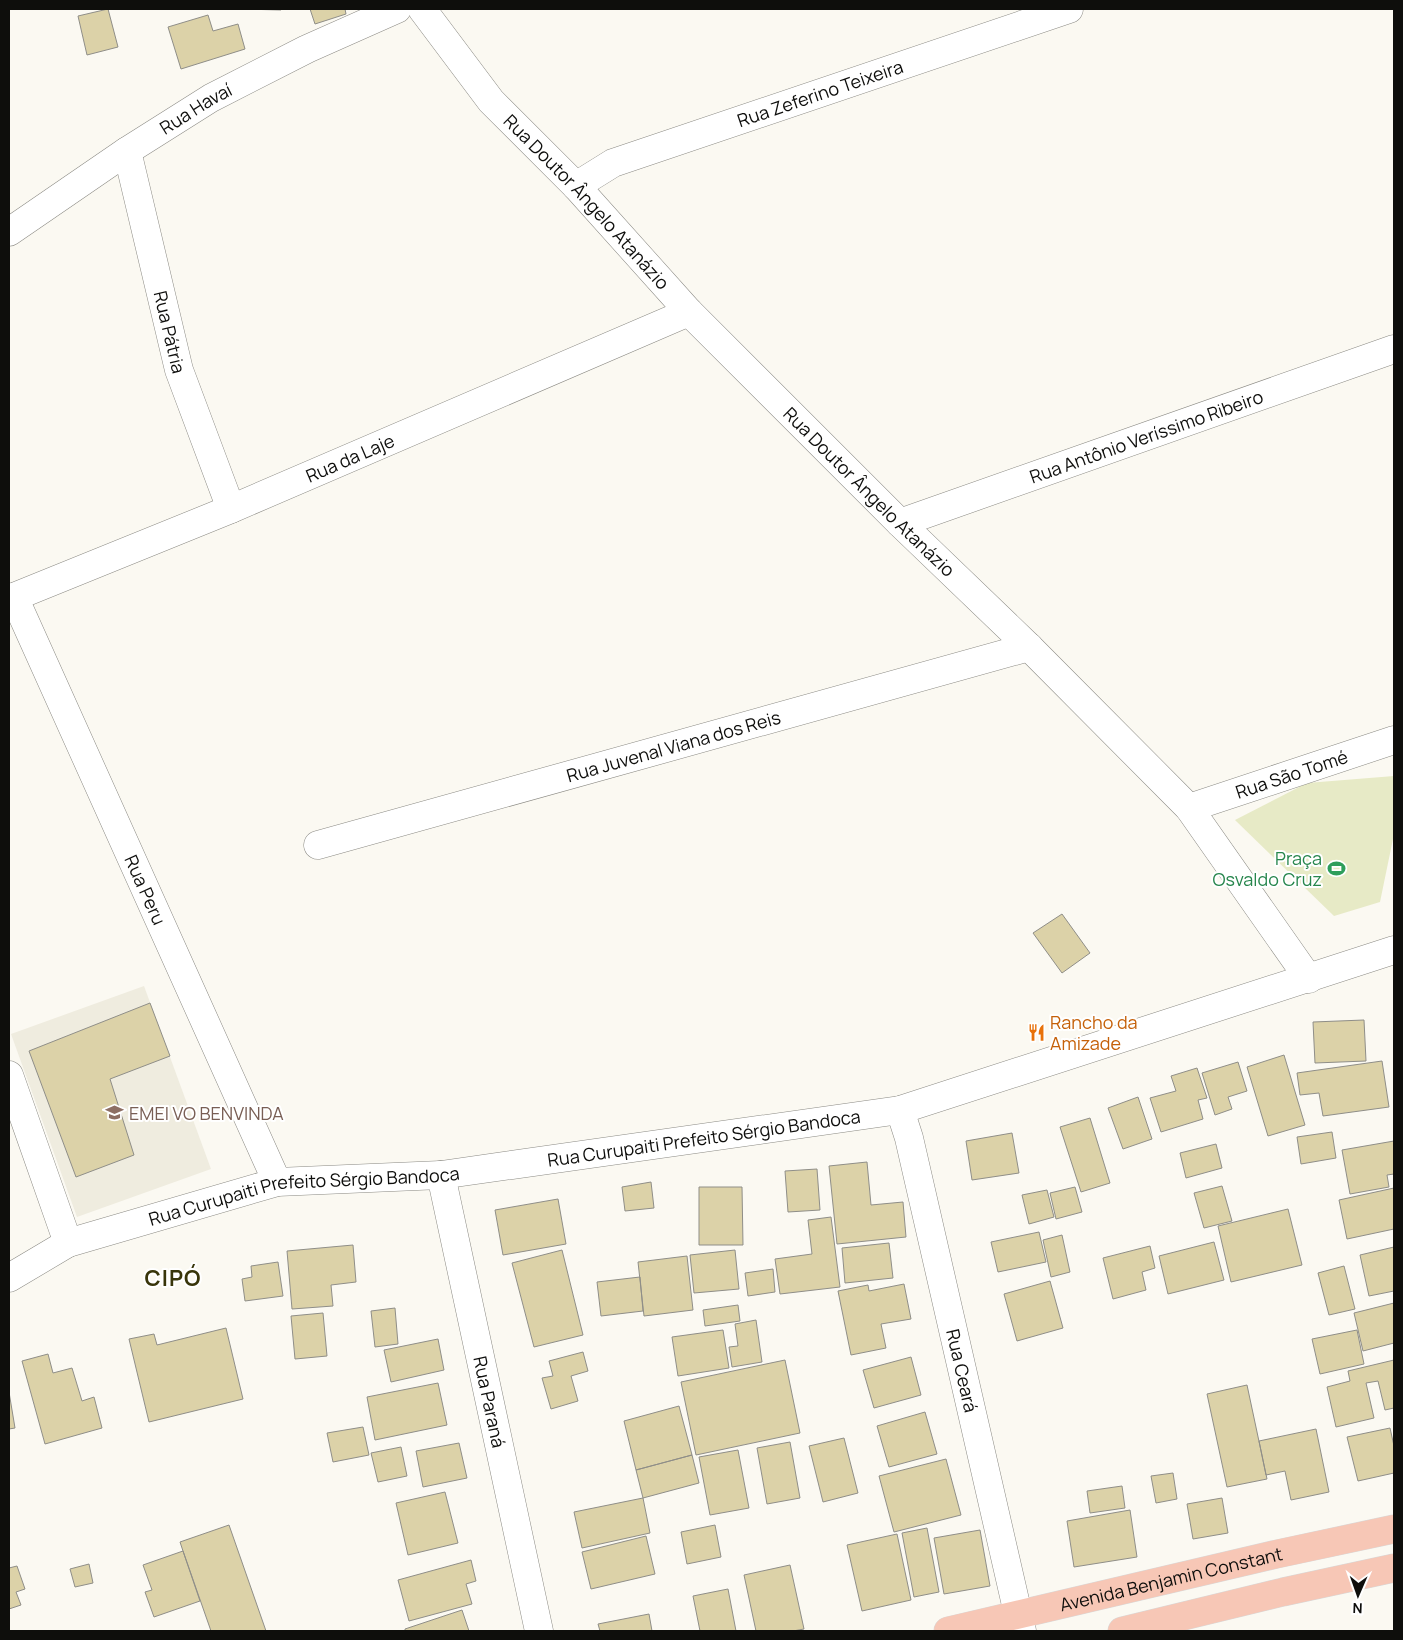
<svg xmlns="http://www.w3.org/2000/svg" width="1403" height="1640" viewBox="0 0 1403 1640" font-family="Manrope,sans-serif">
<rect width="100%" height="100%" fill="#fbf9f2"/>
<!-- built -->
<path fill="#efecdf" d="M144 986 211 1169 77 1217 11 1034Z"/>
<!-- green -->
<path fill="#e7eac6" d="M1394 776V834L1380 902 1334 916 1235 820 1307 783Z"/>
<!-- building -->
<path fill="#dcd2a8" stroke="#8f8e88" d="M108 9 118 47 87 55 78 16Z
M242 9H281V10Z
M310 9H345L346 14 315 24Z
M208 15 213 31 238 24 245 49 181 69 168 27Z
M1062 914 1090 953 1062 973 1033 933Z
M150 1003 170 1056 110 1079 134 1155 76 1177 29 1051Z
M1364 1020 1366 1061 1315 1063 1313 1022Z
M1284 1055 1305 1125 1268 1136 1247 1067Z
M1382 1061 1389 1107 1323 1116 1319 1093 1300 1095 1297 1073Z
M1238 1062 1247 1091 1228 1097 1232 1109 1215 1115 1202 1073Z
M1197 1068 1207 1098 1198 1100 1203 1119 1161 1132 1150 1098 1176 1091 1171 1076Z
M1138 1097 1152 1139 1123 1149 1108 1108Z
M1090 1118 1110 1183 1081 1192 1060 1127Z
M1332 1132 1336 1158 1301 1164 1297 1137Z
M1012 1133 1019 1173 972 1180 966 1141Z
M1394 1141V1174L1387 1175 1389 1187 1350 1194 1342 1150Z
M1216 1144 1222 1168 1186 1178 1180 1153Z
M867 1162 871 1205 903 1202 906 1237 837 1244 829 1166Z
M817 1169 820 1210 788 1212 785 1171Z
M651 1182 654 1208 625 1211 622 1187Z
M1222 1186 1232 1221 1204 1228 1194 1193Z
M699 1187H742L743 1245H699Z
M1075 1187 1082 1212 1056 1219 1050 1193Z
M1394 1188V1229L1347 1239 1339 1200Z
M1047 1190 1054 1217 1029 1224 1022 1195Z
M558 1199 566 1244 503 1255 495 1210Z
M1288 1209 1302 1265 1231 1282 1218 1226Z
M831 1217 840 1287 780 1294 775 1259 812 1254 808 1220Z
M1039 1232 1046 1262 998 1272 991 1242Z
M1062 1235 1070 1272 1051 1277 1043 1240Z
M1214 1242 1224 1280 1168 1294 1159 1256Z
M889 1243 893 1278 845 1283 842 1248Z
M353 1245 356 1282 331 1285 333 1306 292 1309 287 1251Z
M1150 1246 1155 1268 1142 1272 1146 1290 1113 1299 1103 1258Z
M1394 1247V1291L1369 1296 1360 1255Z
M562 1250 583 1335 534 1347 512 1263Z
M735 1250 739 1289 694 1293 690 1255Z
M687 1256 693 1310 644 1316 638 1262Z
M278 1262 283 1296 245 1301 242 1279 252 1277 251 1266Z
M1344 1266 1355 1309 1329 1315 1318 1273Z
M773 1269 775 1292 748 1296 745 1273Z
M640 1277 643 1311 601 1316 597 1282Z
M1050 1281 1063 1328 1017 1341 1004 1294Z
M904 1284 911 1319 881 1324 886 1348 851 1355 838 1291 868 1285 869 1291Z
M1394 1303V1343L1363 1351 1354 1313Z
M738 1305 740 1321 705 1326 703 1310Z
M395 1308 398 1344 375 1347 371 1311Z
M323 1313 327 1356 295 1359 291 1316Z
M756 1320 762 1362 732 1367 729 1347 738 1346 735 1324Z
M226 1328 243 1399 149 1422 129 1339 154 1334 157 1345Z
M723 1330 729 1368 678 1376 672 1337Z
M1357 1330 1364 1364 1320 1374 1312 1339Z
M438 1339 444 1370 391 1382 384 1350Z
M583 1352 588 1371 571 1376 578 1401 551 1409 542 1378 553 1376 549 1361Z
M48 1354 53 1373 72 1368 82 1401 94 1397 102 1428 45 1444 22 1361Z
M911 1357 921 1395 874 1408 863 1370Z
M785 1360 800 1433 696 1455 681 1382Z
M1394 1360V1408L1385 1410 1378 1381 1366 1383 1374 1418 1336 1427 1327 1387 1350 1381 1348 1371Z
M438 1383 447 1425 375 1440 367 1397Z
M1247 1385 1267 1479 1227 1487 1207 1394Z
M9 1392 15 1428 9 1429Z
M679 1406 692 1455 636 1470 624 1421Z
M925 1412 937 1454 889 1467 877 1426Z
M363 1427 369 1455 333 1462 327 1433Z
M1390 1428 1394 1446V1473L1358 1481 1347 1437Z
M1316 1429 1329 1492 1291 1500 1285 1471 1266 1475 1259 1441Z
M844 1438 858 1493 823 1502 809 1446Z
M790 1442 800 1498 767 1504 757 1448Z
M459 1443 467 1478 423 1487 416 1451Z
M401 1447 407 1476 378 1482 371 1453Z
M738 1450 749 1508 710 1515 699 1457Z
M692 1455 699 1483 643 1498 636 1470Z
M946 1459 961 1515 894 1532 879 1476Z
M1173 1473 1177 1499 1156 1503 1151 1476Z
M1122 1486 1125 1508 1090 1513 1087 1491Z
M445 1492 458 1543 408 1555 396 1503Z
M643 1498 650 1533 582 1548 574 1512Z
M1222 1498 1228 1533 1193 1539 1187 1504Z
M1130 1510 1137 1557 1074 1567 1067 1521Z
M229 1525 266 1631H211L183 1551 180 1542Z
M715 1525 721 1557 687 1564 681 1532Z
M927 1528 939 1592 914 1597 902 1533Z
M980 1530 990 1586 944 1594 934 1538Z
M897 1534 911 1600 862 1611 847 1545Z
M646 1536 655 1574 591 1589 582 1552Z
M183 1551 200 1601 154 1617 145 1592 152 1590 143 1565Z
M471 1560 476 1581 466 1584 472 1604 409 1621 398 1580Z
M89 1564 93 1583 75 1587 70 1569Z
M790 1565 804 1629 793 1631H756L744 1575Z
M17 1566 25 1589 16 1592 21 1605 9 1609V1568Z
M728 1589 736 1631H700L693 1596Z
M462 1610 469 1631H405V1629Z
M649 1614 652 1631H600L598 1624Z"/>
<g fill="none" stroke-linecap="round" stroke-linejoin="round">
<defs>
<g id="minor">
<path id="s1" d="M422 9 491 101 576 186 689 312 900 523 1029 647 1189 808 1309 979"/>
<path id="s2" d="M127 151 179 370 231 509"/>
<path id="s3" d="M576 186 613 163 1069 9"/>
<path id="s4" d="M9 232 127 151 211 98 307 49 397 9"/>
<path id="s5" d="M900 523 1394 349"/>
<path id="s6" d="M14 597 277 1182"/>
<path id="s7" d="M9 599 231 509 689 312"/>
<path id="s8" d="M1189 808 1394 740"/>
<path id="s9" d="M318 845 1029 647"/>
<path d="M9 1075 68 1243"/>
<path id="s10" d="M900 1110 909 1138 1022 1631"/>
<path id="s11" d="M441 1175 539 1631"/>
<path id="s12" d="M9 1278 68 1243 277 1182 441 1175 900 1110 1394 950"/>
</g>
<g id="major">
<path id="s13" d="M948 1631 1277 1554 1394 1529"/>
<path d="M1122 1631 1283 1592 1394 1568"/>
</g>
</defs>
<!-- minor casing -->
<use href="#minor" stroke="#8b8a84" stroke-width="29"/>
<!-- major casing -->
<use href="#major" stroke="#d8d8d8" stroke-width="29"/>
<!-- minor -->
<use href="#minor" stroke="#fff" stroke-width="28"/>
<!-- major -->
<use href="#major" stroke="#f7c7b6" stroke-width="28"/>
</g>
<!-- icons -->
<defs>
<symbol id="stadium-bare" viewBox="-9 -9 18 18"><path d="M0-5a6.5 5 0 1 0 0 10a6.5 5 0 1 0 0-10ZM-3.5-1.8h7v3.6h-7Z" fill="#2e9e5b" stroke="#fff" stroke-width="2.5" paint-order="stroke"/></symbol>
<symbol id="restaurant-bare" viewBox="-9 -9 18 18"><path d="M-5-6h1v4h1v-4h1v4h1v-4h1v5L-1.5 .5V6h-2V.5L-5-1ZM5-6V6H3V1.5H1.5Q1.5-4 5-6Z" fill="#e8710a" stroke="#fff" stroke-width="2.5" paint-order="stroke"/></symbol>
<symbol id="school-bare" viewBox="-9 -9 18 18"><path d="M0-5L7-2L0 1L-7-2ZM-4 1L0 2.5L4 1V4Q0 6-4 4Z" fill="#8d6e63" stroke="#fff" stroke-width="2.5" paint-order="stroke"/></symbol>
</defs>
<g fill-rule="evenodd">
<use href="#stadium-bare" x="1324" y="856" width="25" height="25"/>
<use href="#restaurant-bare" x="1024" y="1020" width="25" height="25"/>
<use href="#school-bare" x="102" y="1100" width="25" height="25"/>
</g>
<g text-anchor="middle" dominant-baseline="central" stroke-width="4" stroke-linejoin="round" paint-order="stroke">
<!-- street labels -->
<g font-size="18" fill="#0e0e0c" stroke="#fff">
<text stroke="none"><textPath href="#s3" startOffset="262">Rua Zeferino Teixeira</textPath></text>
<text stroke="none"><textPath href="#s4" startOffset="224">Rua Havaí</textPath></text>
<text stroke="none"><textPath href="#s1" startOffset="254">Rua Doutor Ângelo Atanázio</textPath></text>
<text stroke="none"><textPath href="#s2" startOffset="186">Rua Pátria</textPath></text>
<text stroke="none"><textPath href="#s5" startOffset="261">Rua Antônio Veríssimo Ribeiro</textPath></text>
<text stroke="none"><textPath href="#s7" startOffset="369">Rua da Laje</textPath></text>
<text stroke="none"><textPath href="#s1" startOffset="659">Rua Doutor Ângelo Atanázio</textPath></text>
<text stroke="none"><textPath href="#s9" startOffset="369">Rua Juvenal Viana dos Reis</textPath></text>
<text stroke="none"><textPath href="#s8" startOffset="108">Rua São Tomé</textPath></text>
<text stroke="none"><textPath href="#s6" startOffset="321">Rua Peru</textPath></text>
<text stroke="none"><textPath href="#s12" startOffset="716">Rua Curupaiti Prefeito Sérgio Bandoca</textPath></text>
<text stroke="none"><textPath href="#s12" startOffset="311">Rua Curupaiti Prefeito Sérgio Bandoca</textPath></text>
<text stroke="none"><textPath href="#s10" startOffset="268">Rua Ceará</textPath></text>
<text stroke="none"><textPath href="#s11" startOffset="232">Rua Paraná</textPath></text>
<text stroke="none"><textPath href="#s13" startOffset="229">Avenida Benjamin Constant</textPath></text>
</g>
<!-- leisure labels -->
<g font-size="18" fill="#27864d" stroke="#fff" text-anchor="end">
<text x="1322" y="858">Praça<tspan x="1322" dy="21">Osvaldo Cruz</tspan></text>
</g>
<!-- food labels -->
<g font-size="18" fill="#c56008" stroke="#fff" text-anchor="start">
<text x="1050" y="1022">Rancho da<tspan x="1050" dy="21">Amizade</tspan></text>
</g>
<!-- education labels -->
<g font-size="18" fill="#785e54" stroke="#fff" text-anchor="start">
<text x="129" y="1113">EMEI VO BENVINDA</text>
</g>
<!-- district labels -->
<g font-size="22" font-weight="bold" letter-spacing="1" fill="#38350a" stroke="#fff">
<text x="173" y="1278">CIPÓ</text>
</g>
</g>
<!-- border -->
<rect width="1403" height="1640" fill="none" stroke="#0e0e0c" stroke-width="20"/>
<!-- north arrow -->
<g transform="translate(1358 1595) rotate(182)" stroke="#ffffff" stroke-width="4" paint-order="stroke">
<path d="M0-4L9 19L0 12L-9 19Z" fill="#0e0e0c"/>
<text y="-8" font-size="14" font-weight="bold" text-anchor="middle" fill="#0e0e0c">N</text>
</g>
</svg>
